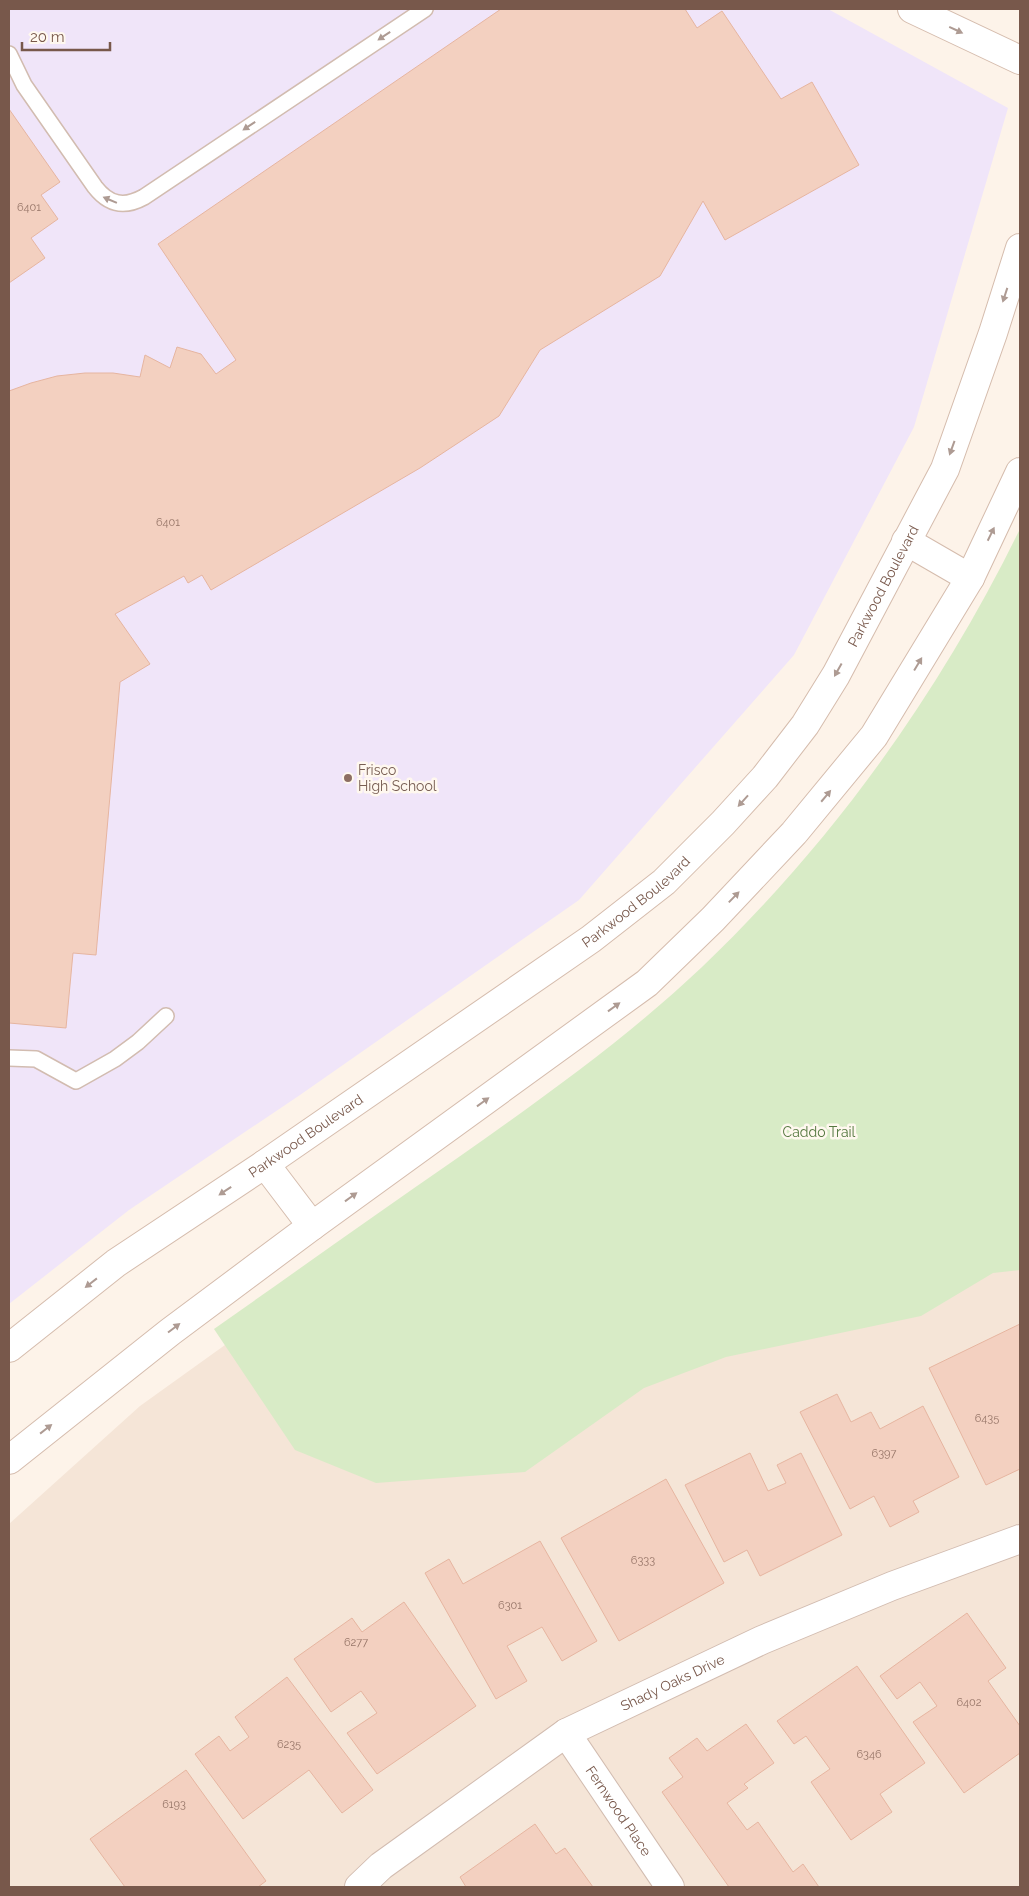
<svg xmlns="http://www.w3.org/2000/svg" width="1029" height="1896" viewBox="0 0 1029 1896" font-family="Raleway,sans-serif">
<rect width="100%" height="100%" fill="#fdf3e9"/>
<!-- residential -->
<path fill="#f5e5d7" d="M1020 748V1887H9V1524L140 1406 685 1015Z"/>
<!-- education -->
<path fill="#f0e5f9" d="M9 9H828L1008 108 914 427 794 655 579 900 300 1095 129 1210 9 1304Z"/>
<!-- green -->
<path fill="#d8ebc6" d="M1020 529V1270L993 1273 921 1316 726 1357 644 1388 525 1472 376 1483 295 1450 214 1329C295 1272 375 1215 456 1159 541 1099 626 1039 702 967 834 841 940 692 1020 529Z"/>
<!-- building -->
<path fill="#f3d0c0" stroke="#e6b5a0" d="M501 9H685L697 28 722 11 781 99 812 82 859 165 725 240 703 201 660 276 540 350 499 416 420 468 211 590 202 575 188 583 184 576 115 614 150 664 120 682 96 955 73 953 66 1028 9 1023V391L31 383 57 376 85 373H113L140 377 145 355 170 368 177 347 201 354 216 374 236 360 158 244Z
M9 109 60 182 41 195 58 219 31 238 45 258 9 283Z
M1020 1324V1469L986 1485 929 1368Z
M837 1394 851 1422 871 1412 880 1429 923 1406 959 1477 913 1501 919 1512 890 1527 874 1496 850 1509 800 1412Z
M750 1453 768 1491 786 1483 777 1465 801 1453 842 1535 760 1576 747 1550 724 1562 685 1485Z
M666 1479 724 1583 619 1641 561 1538Z
M540 1541 597 1641 562 1661 542 1627 507 1646 527 1681 496 1699 425 1573 449 1559 463 1584Z
M404 1602 476 1706 377 1774 347 1733 377 1713 361 1691 331 1712 294 1659 352 1618 362 1632Z
M967 1613 1006 1668 988 1681 1020 1726V1753L964 1793 913 1722 937 1706 920 1682 897 1699 880 1676Z
M857 1666 925 1763 880 1794 892 1812 851 1840 811 1782 830 1769 806 1736 794 1744 777 1721Z
M287 1677 373 1790 342 1813 309 1770 243 1819 195 1754 219 1736 230 1751 249 1737 235 1717Z
M746 1724 774 1763 744 1784 748 1788 727 1803 747 1830 758 1822 793 1872 803 1864 819 1887H729L662 1792 683 1777 669 1758 697 1738 707 1751Z
M186 1770 266 1881 258 1887H125L90 1839Z
M535 1824 556 1854 565 1848 593 1887H466L460 1877Z"/>
<g fill="none" stroke-linecap="round" stroke-linejoin="round">
<defs>
<path id="service" d="M9 54 24 85 95 187C109 205 124 208 144 197L425 9
M9 1058 36 1059 76 1081 115 1059 138 1042 166 1016"/>
<g id="minor">
<path id="s1" d="M566 1733 670 1887"/>
<path id="s2" d="M359 1887 381 1866 566 1733 762 1640 892 1586 1020 1539"/>
</g>
<g id="secondary">
<path d="M912 9 1020 60"/>
<path d="M906 541 970 578"/>
<path d="M265 1164 312 1226"/>
<path id="s3" d="M9 1348 116 1263 265 1164 591 939 664 882 723 823 765 777 805 725 836 675 945 469 993 333 1020 248"/>
<path d="M9 1460 170 1332 312 1226 647 983 713 919 794 833 874 736 970 578 1020 472"/>
</g>
</defs>
<!-- service casing -->
<use href="#service" stroke="#d2bcb0" stroke-width="18"/>
<!-- minor casing -->
<use href="#minor" stroke="#d2bcb0" stroke-width="30"/>
<!-- secondary casing -->
<use href="#secondary" stroke="#d5bcad" stroke-width="30"/>
<!-- service -->
<use href="#service" stroke="#fff" stroke-width="15"/>
<!-- minor -->
<use href="#minor" stroke="#fff" stroke-width="28"/>
<!-- secondary -->
<use href="#secondary" stroke="#fff" stroke-width="28"/>
</g>
<!-- one-way arrows -->
<defs><path id="oneway-solid" d="M-6-.8H1V-3.2L6.5 0L1 3.2V.8H-6Z" transform="scale(1.25)"/></defs>
<g fill="#ae9b93">
<use href="#oneway-solid" transform="translate(956 30) rotate(25)"/>
<use href="#oneway-solid" transform="translate(384 36) rotate(146)"/>
<use href="#oneway-solid" transform="translate(249 126) rotate(146)"/>
<use href="#oneway-solid" transform="translate(110 200) rotate(-157)"/>
<use href="#oneway-solid" transform="translate(1005 295) rotate(108)"/>
<use href="#oneway-solid" transform="translate(952 448) rotate(110)"/>
<use href="#oneway-solid" transform="translate(991 534) rotate(-64)"/>
<use href="#oneway-solid" transform="translate(918 664) rotate(-59)"/>
<use href="#oneway-solid" transform="translate(838 670) rotate(119)"/>
<use href="#oneway-solid" transform="translate(826 796) rotate(-50)"/>
<use href="#oneway-solid" transform="translate(743 801) rotate(132)"/>
<use href="#oneway-solid" transform="translate(734 897) rotate(-46)"/>
<use href="#oneway-solid" transform="translate(614 1007) rotate(-36)"/>
<use href="#oneway-solid" transform="translate(483 1102) rotate(-36)"/>
<use href="#oneway-solid" transform="translate(225 1191) rotate(146)"/>
<use href="#oneway-solid" transform="translate(351 1197) rotate(-36)"/>
<use href="#oneway-solid" transform="translate(91 1283) rotate(142)"/>
<use href="#oneway-solid" transform="translate(174 1328) rotate(-37)"/>
<use href="#oneway-solid" transform="translate(46 1429) rotate(-38)"/>
</g>
<!-- markers -->
<circle fill="#8d6e63" stroke="#fff8ef" stroke-width="2" cx="348" cy="778" r="5"/>
<g text-anchor="middle" dominant-baseline="central" stroke-width="5" stroke-linejoin="round" paint-order="stroke">
<!-- number labels -->
<g font-size="11" fill="#977668">
<text x="29" y="207">6401</text>
<text x="168" y="522">6401</text>
<text x="987" y="1418">6435</text>
<text x="884" y="1453">6397</text>
<text x="643" y="1560">6333</text>
<text x="510" y="1605">6301</text>
<text x="356" y="1642">6277</text>
<text x="969" y="1702">6402</text>
<text x="289" y="1744">6235</text>
<text x="869" y="1754">6346</text>
<text x="174" y="1804">6193</text>
</g>
<!-- street labels -->
<g font-size="14" fill="#78584b" stroke="#fff8ef">
<text stroke="none"><textPath href="#s3" startOffset="1175">Parkwood Boulevard</textPath></text>
<text stroke="none"><textPath href="#s3" startOffset="770">Parkwood Boulevard</textPath></text>
<text stroke="none"><textPath href="#s3" startOffset="365">Parkwood Boulevard</textPath></text>
<text stroke="none"><textPath href="#s2" startOffset="376">Shady Oaks Drive</textPath></text>
<text stroke="none"><textPath href="#s1" startOffset="94">Fernwood Place</textPath></text>
</g>
<!-- education labels -->
<g font-size="14" fill="#785e54" stroke="#fff8ef" text-anchor="start">
<text x="358" y="770">Frisco<tspan x="358" dy="16">High School</tspan></text>
</g>
<!-- park labels -->
<g font-size="14" fill="#557840" stroke="#fff8ef">
<text x="819" y="1132">Caddo Trail</text>
</g>
</g>
<!-- border -->
<rect width="1029" height="1896" fill="none" stroke="#78584b" stroke-width="20"/>
<!-- scale -->
<path d="M22 42v8h88v-8" fill="none" stroke="#78584b" stroke-width="2.5"/>
<text x="30" y="42" font-size="15" fill="#78584b" stroke="#fff8ef" stroke-width="4" paint-order="stroke">20 m</text>
</svg>
